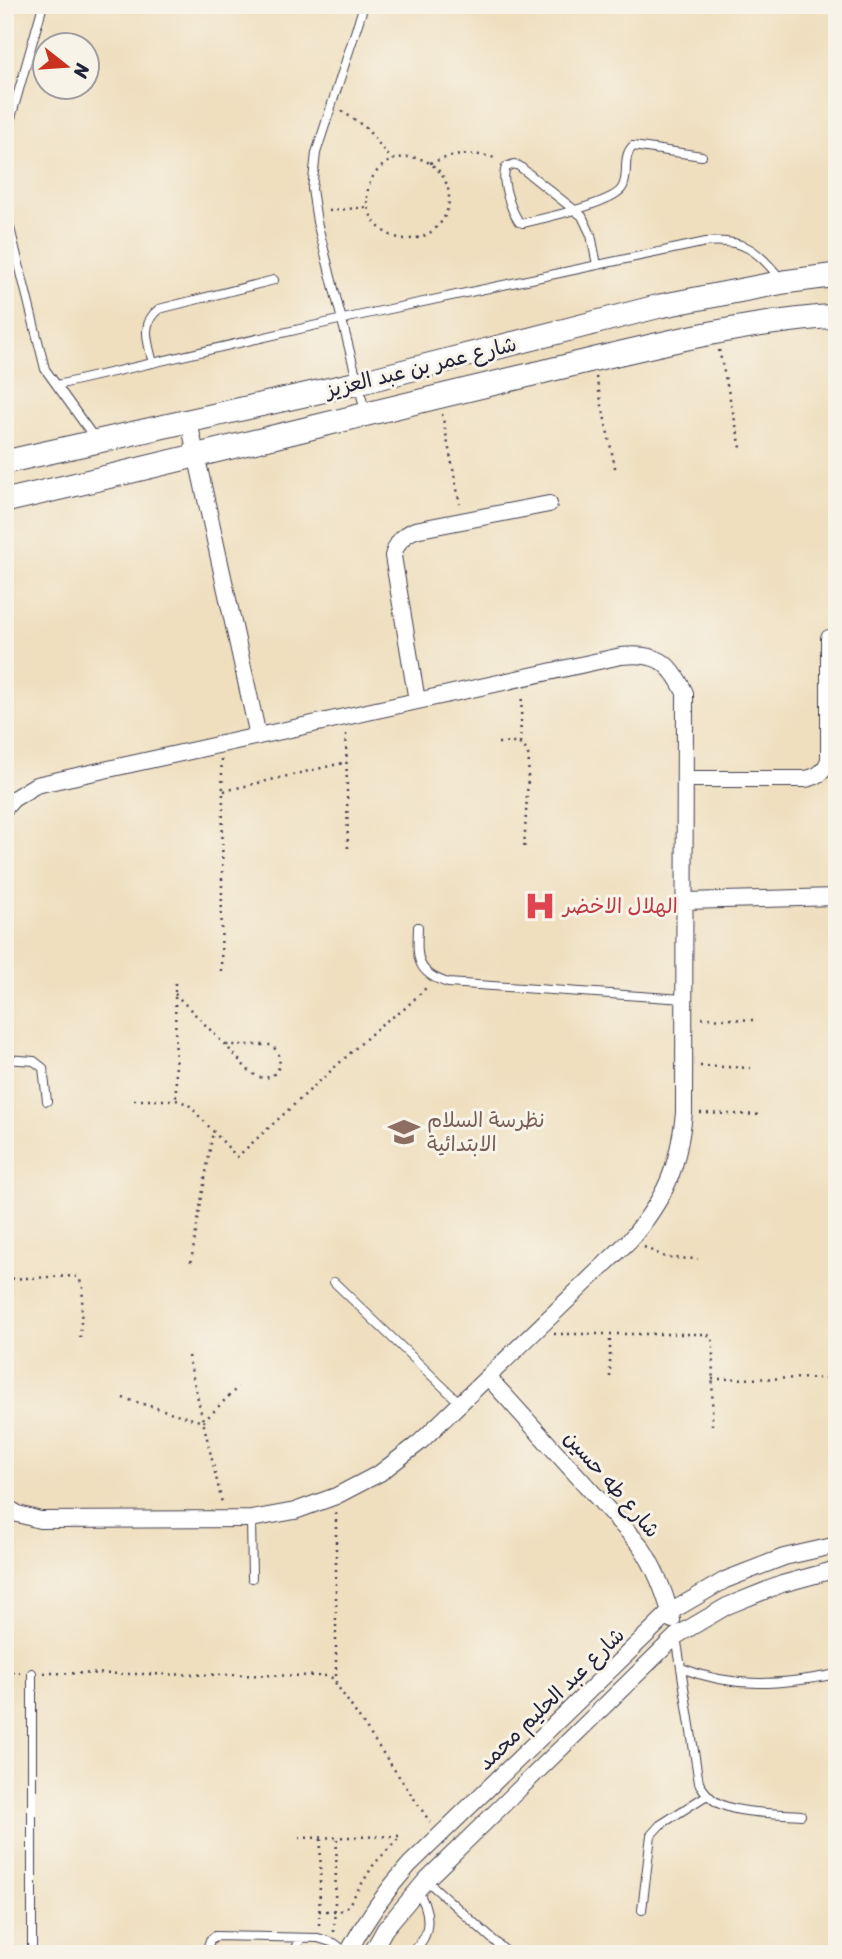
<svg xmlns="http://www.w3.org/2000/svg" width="842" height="1959" viewBox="0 0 842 1959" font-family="Sriracha,'Playpen Sans Arabic',sans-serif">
<rect width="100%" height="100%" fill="#f7f3e8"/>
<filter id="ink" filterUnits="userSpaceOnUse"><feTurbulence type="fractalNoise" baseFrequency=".0143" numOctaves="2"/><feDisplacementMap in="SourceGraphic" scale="14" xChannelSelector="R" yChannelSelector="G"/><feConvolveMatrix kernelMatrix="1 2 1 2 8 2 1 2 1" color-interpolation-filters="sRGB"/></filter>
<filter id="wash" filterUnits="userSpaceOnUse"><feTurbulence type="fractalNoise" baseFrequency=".00686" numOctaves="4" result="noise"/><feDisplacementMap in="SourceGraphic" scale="28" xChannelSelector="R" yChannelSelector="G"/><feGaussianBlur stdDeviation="1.57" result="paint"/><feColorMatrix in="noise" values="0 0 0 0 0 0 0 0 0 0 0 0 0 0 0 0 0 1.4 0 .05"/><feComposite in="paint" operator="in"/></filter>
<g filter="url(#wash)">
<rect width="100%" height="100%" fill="#efdfbf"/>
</g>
<g filter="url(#ink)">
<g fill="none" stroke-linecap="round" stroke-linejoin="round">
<defs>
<path id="lane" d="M364 5 316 153 312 189 317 222 365 411
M5 139 43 5
M5 208 45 369 96 440
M597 265 591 235 582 216 519 166 514 164 506 167C500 180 511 210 519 222L523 223C541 219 613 203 622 188 630 176 621 157 633 146L702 156
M153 363C148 343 140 323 159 309L274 280
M57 385 343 319 706 242C745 239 756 250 780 278
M418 927C417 957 415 973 448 983L684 999
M5 1059 34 1061 43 1068 47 1101
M334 1282 460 1403
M251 1519 252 1578
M676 1636 699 1783C704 1791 710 1799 718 1803 738 1814 778 1813 801 1815
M681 1668C735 1689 780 1685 837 1674
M426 1880 509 1954
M642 1910 651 1835 660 1825 707 1795
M32 1954V1673
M220 1954 212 1952 208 1946 210 1940 215 1936 318 1938 334 1943 347 1953
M293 1954 301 1938
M406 1954C433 1942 432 1911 417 1891"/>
<path id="street" d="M189 422 258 736
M417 701 393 556C397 542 402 536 415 530L549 504
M685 779H805C818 777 824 772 829 760V638
M5 808 13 799 36 785 621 656C656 652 670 661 685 693L684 1113C678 1169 666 1197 630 1240L419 1443 380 1473 336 1496 295 1511 251 1519 40 1520 18 1514 5 1506
M685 901 837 897
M488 1377 640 1545C656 1569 665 1592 672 1620
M347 1954C365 1921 384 1893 409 1865L670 1612 725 1580 784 1557 837 1545
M371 1954 385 1929 426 1880 676 1636 727 1606 782 1584 837 1569"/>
<path id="secondary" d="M5 462 358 383 660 306 784 282 837 275
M5 501C179 461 352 417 525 376 628 352 731 323 837 316"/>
</defs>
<!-- lane casing -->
<use href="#lane" stroke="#413e4f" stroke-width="10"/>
<!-- street casing -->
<use href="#street" stroke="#413e4f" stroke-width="18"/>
<!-- secondary casing -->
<use href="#secondary" stroke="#413e4f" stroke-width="25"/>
<!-- path -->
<path stroke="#413e4f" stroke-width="2.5" stroke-dasharray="2 5" stroke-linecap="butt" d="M342 111 366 128 392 160
M367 198a41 41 0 1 1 82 0a41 41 0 1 1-82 0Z
M430 163C454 154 474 151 498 159
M329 211 367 207
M719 350 742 452
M596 377 616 472
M442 414 460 504
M346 734 348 850
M498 743C514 743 525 740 529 758L524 850
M520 743 522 694
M221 759 223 791 221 976
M224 791 347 762
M175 983 176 1100
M175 994C194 1013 213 1033 232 1052 239 1059 246 1070 255 1075 274 1086 290 1060 271 1045H225
M702 1018 754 1020
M700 1066 752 1068
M134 1100H176L188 1104 237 1157 383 1023 402 1011 427 987
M700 1113 763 1115
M644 1247 667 1258 698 1259
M191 1262 213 1131
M5 1279 74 1276 79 1278 83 1288 80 1339
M554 1334H707L712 1338 713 1344 712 1425
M188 1356 222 1503
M610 1377V1335
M712 1379 837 1378
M123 1398 203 1422 238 1387
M336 1513V1682
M5 1673H20
M44 1673 327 1676 332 1678 430 1822
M299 1838 401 1836
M319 1911H340L348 1906 374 1864 401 1836
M319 1925 321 1838
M334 1932 337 1837"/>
<!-- lane -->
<use href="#lane" stroke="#fff" stroke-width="8"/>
<!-- street -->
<use href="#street" stroke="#fff" stroke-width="16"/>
<!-- secondary -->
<use href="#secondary" stroke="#fff" stroke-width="23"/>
</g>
</g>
<!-- icons -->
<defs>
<symbol id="hospital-bare" viewBox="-9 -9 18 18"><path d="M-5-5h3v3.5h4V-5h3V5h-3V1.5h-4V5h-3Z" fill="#e0444e" stroke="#f7f3e8" stroke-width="2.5" paint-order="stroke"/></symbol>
<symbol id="school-bare" viewBox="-9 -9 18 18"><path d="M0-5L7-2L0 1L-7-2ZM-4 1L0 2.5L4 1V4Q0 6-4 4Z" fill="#8d6e63" stroke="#f7f3e8" stroke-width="2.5" paint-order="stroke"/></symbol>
</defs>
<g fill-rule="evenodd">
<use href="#hospital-bare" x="518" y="884" width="44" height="44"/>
<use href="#school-bare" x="382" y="1110" width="44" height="44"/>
</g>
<g text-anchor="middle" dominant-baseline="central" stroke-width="6" stroke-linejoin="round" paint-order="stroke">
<!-- street labels -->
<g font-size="21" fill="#22223b" stroke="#f7f3e8">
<text transform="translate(421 367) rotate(-14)">شارع عمر بن عبد العزيز</text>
<text transform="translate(612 1484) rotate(49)">شارع طه حسين</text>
<text transform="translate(551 1699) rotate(-44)">شارع عبد الحليم محمد</text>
</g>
<!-- health labels -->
<g font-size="21" fill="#be3a42" stroke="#f7f3e8" text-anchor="start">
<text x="563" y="906">الهلال الاخضر</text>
</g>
<!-- education labels -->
<g font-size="21" fill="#785e54" stroke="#f7f3e8" text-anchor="start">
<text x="427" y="1120">نظرسة السلام<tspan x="427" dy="24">الابتدائية</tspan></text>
</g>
</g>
<!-- margin -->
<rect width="842" height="1959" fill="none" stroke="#f7f3e8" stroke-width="28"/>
<!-- north arrow -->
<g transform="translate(66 66) rotate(107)"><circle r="33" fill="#f7f3e8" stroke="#a29fa3" stroke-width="2"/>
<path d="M0-5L12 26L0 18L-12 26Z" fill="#c8321e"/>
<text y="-10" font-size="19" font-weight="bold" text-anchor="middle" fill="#22223b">N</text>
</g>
</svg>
